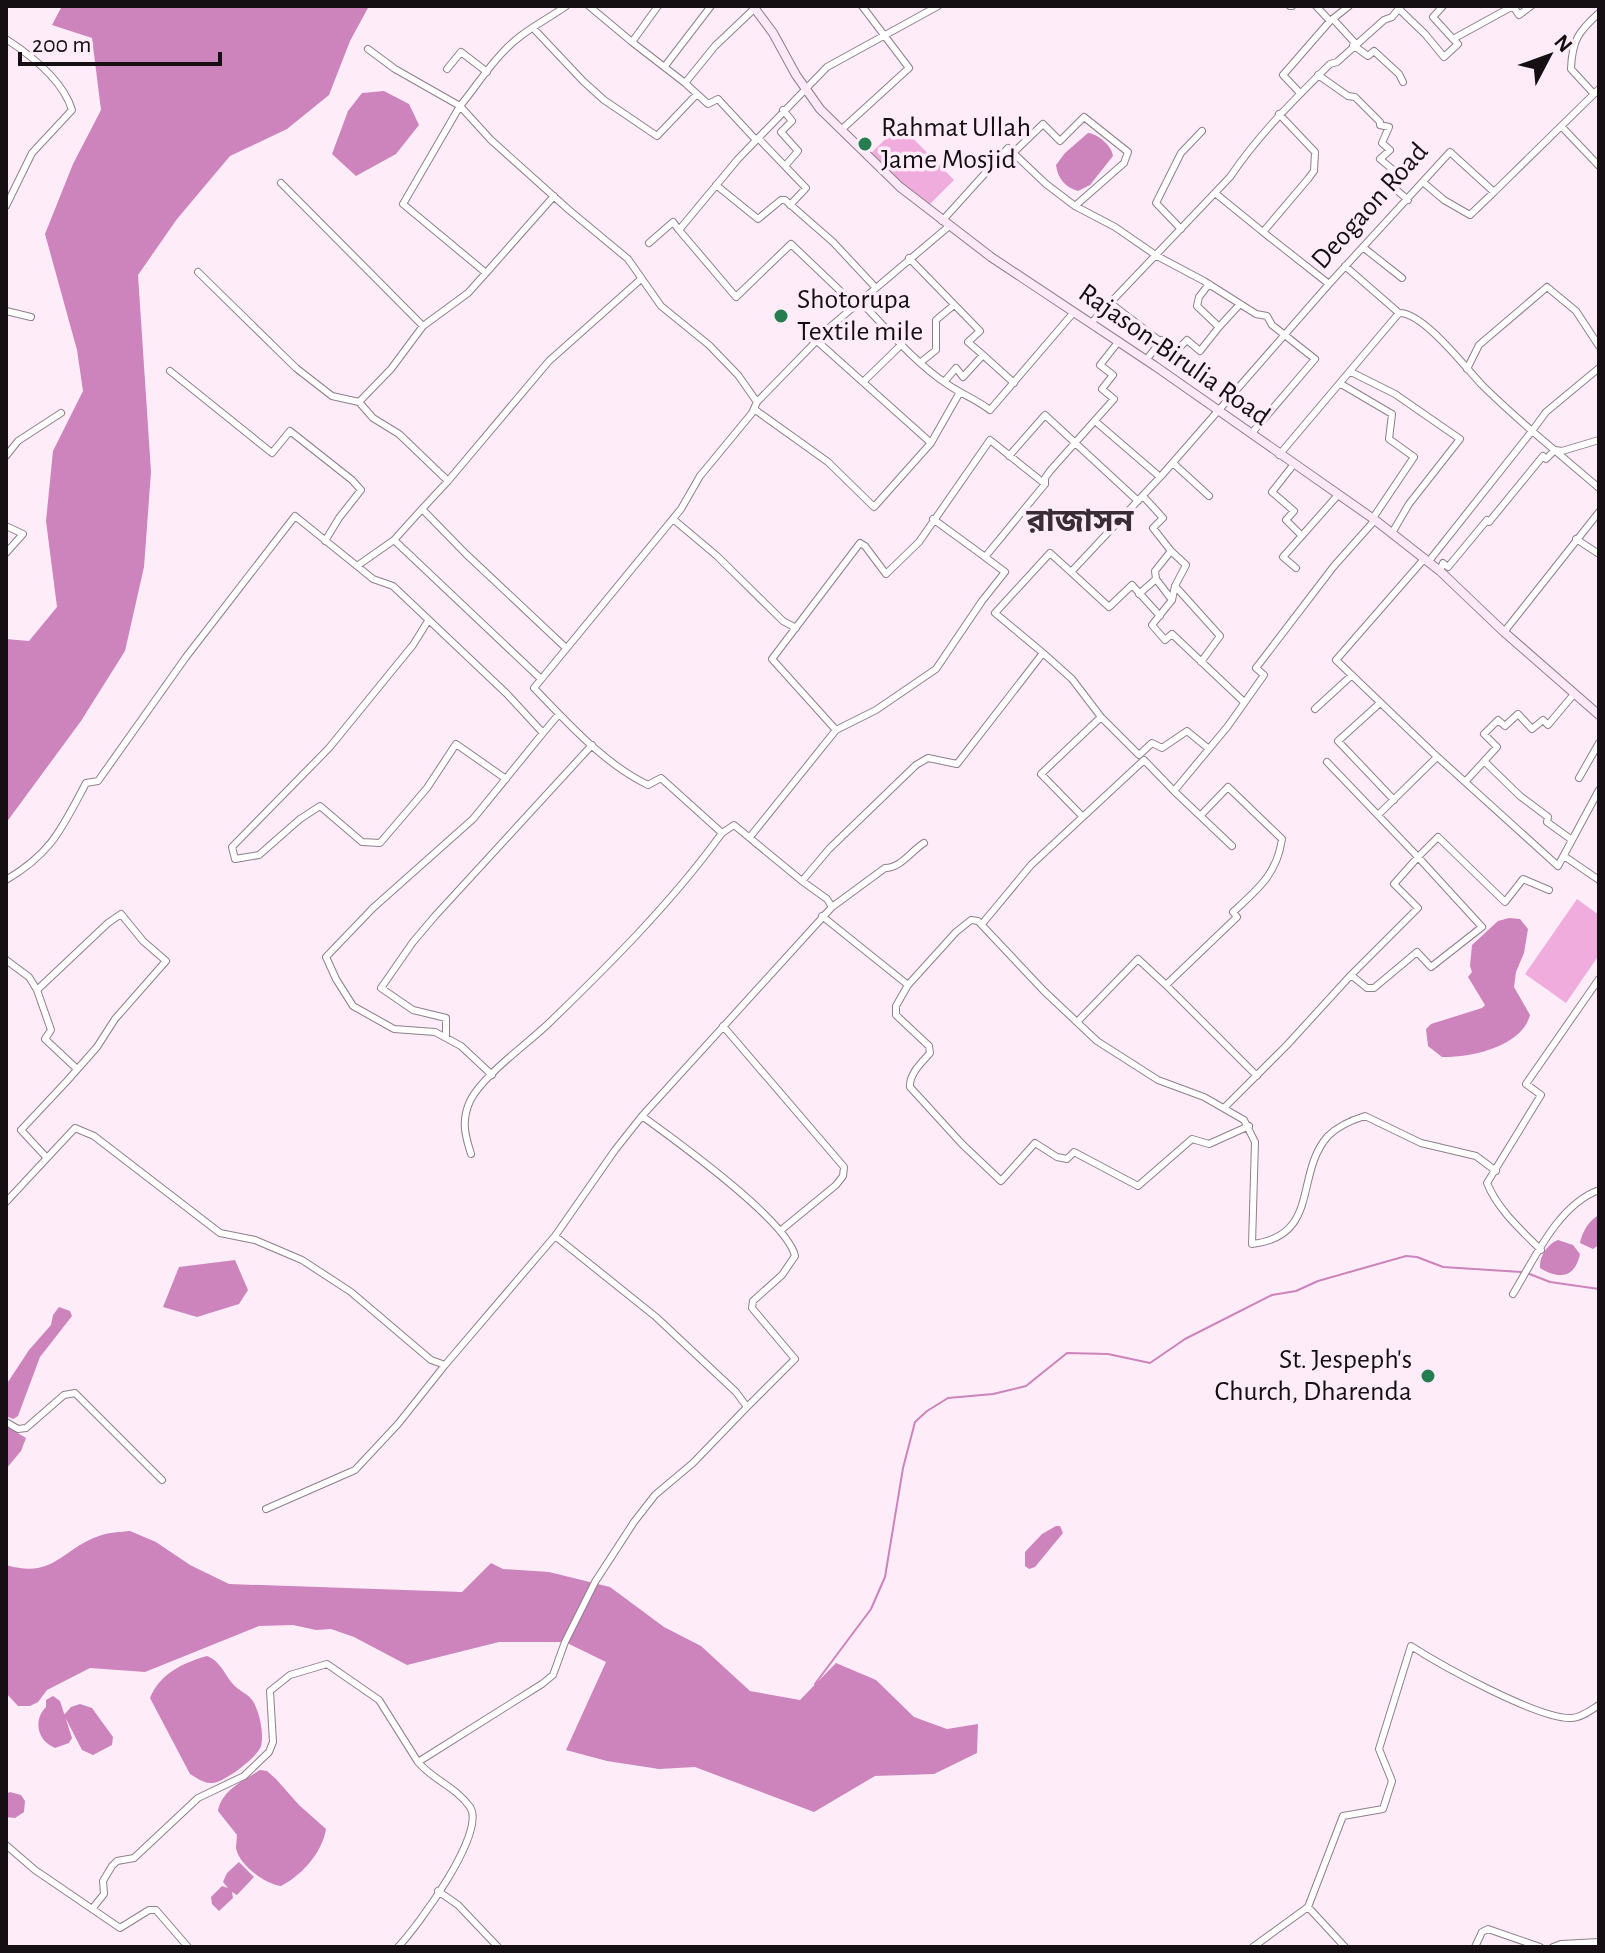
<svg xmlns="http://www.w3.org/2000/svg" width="1605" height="1953" viewBox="0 0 1605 1953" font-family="'Alegreya Sans','Noto Sans Bengali',sans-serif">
<rect width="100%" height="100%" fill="#feedf9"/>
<!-- green -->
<path fill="#efacdd" d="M900 125 954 180 924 210 870 154Z
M1577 899 1599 915V955L1566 1003 1525 974Z"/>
<!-- water -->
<path fill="#cd83bb" d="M62 6H369L350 41 329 95 287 129 230 156 177 219 138 275 151 472 144 567 125 651 81 721 6 823V639L29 641 57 607 46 521 53 451 83 391 77 350 45 234 73 164 101 110 92 38 52 25Z
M384 91 409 104 419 125 396 154 356 176 332 154 348 111 362 93Z
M1088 133C1098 134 1112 146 1113 156L1090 185 1078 191C1065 187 1058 179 1056 165L1065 153Z
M1509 918 1520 919 1528 929 1524 953 1516 972 1514 987 1530 1015C1522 1047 1469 1058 1442 1057L1428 1046 1426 1029 1431 1024 1482 1008 1485 1005 1468 977 1472 972 1470 966 1472 945 1498 921Z
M1599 1215V1245L1593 1249 1580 1243C1582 1232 1589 1220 1599 1215Z
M1558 1240 1573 1245 1580 1254C1575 1278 1559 1280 1540 1268 1539 1257 1547 1244 1558 1240Z
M235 1260 248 1290 239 1304 197 1317 163 1307 179 1267Z
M59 1307 70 1311 72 1316 40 1357 18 1416 13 1419 6 1416V1385L29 1350 51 1325 53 1315Z
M6 1426 26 1438 21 1451 6 1469Z
M1056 1526H1060L1063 1533 1035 1567 1029 1569 1025 1566V1552L1042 1534Z
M130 1531 156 1542 190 1565 229 1584 462 1592 491 1563 503 1569 549 1572 610 1587 664 1627 701 1646 750 1691 800 1700 836 1663 876 1680 914 1717 947 1729 978 1724 977 1753 934 1774 875 1776 814 1812 695 1767 659 1769 607 1761 566 1750 606 1662 565 1642H499L407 1665 354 1637 331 1629 316 1630 293 1625 259 1626 145 1672 90 1668 47 1690 38 1702 30 1706H18L6 1693V1565C55 1579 61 1549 99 1536 109 1532 120 1532 130 1531Z
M207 1656C219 1660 224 1673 232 1683 238 1691 250 1694 254 1703 260 1714 264 1734 261 1746 258 1757 224 1782 213 1783 204 1784 197 1778 190 1774L150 1698C160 1674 182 1663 207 1656Z
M53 1696 60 1701 72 1738 69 1743 55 1748C37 1741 33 1720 46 1707V1700Z
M80 1704 92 1708 113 1737 112 1745 93 1755 82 1750 64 1715 71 1707Z
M260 1770 267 1771 276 1779 299 1805 326 1829C322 1853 302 1875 281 1886 265 1884 239 1865 236 1848 236 1844 237 1839 237 1835L218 1811C221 1791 244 1780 260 1770Z
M10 1792 21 1795 25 1801 24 1812 15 1818 6 1817V1794Z
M239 1862 254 1877 237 1895 232 1892 233 1898 219 1911 212 1904 211 1897 222 1886 228 1888 223 1882 227 1873Z"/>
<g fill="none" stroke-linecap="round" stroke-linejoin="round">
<!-- stream -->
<path stroke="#cd83bb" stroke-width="2" d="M1527 1273 1550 1282 1599 1289
M815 1684 871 1609 885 1577 903 1468 915 1422 927 1411 948 1398 993 1394 1026 1386 1067 1353 1108 1354 1150 1363 1185 1339 1272 1295 1296 1291 1318 1281 1406 1256 1417 1257 1443 1267 1521 1272"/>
<defs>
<path id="street" d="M589 6 632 42 658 6
M1290 6H1292
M1316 6 1330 21
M1443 6 1433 17 1453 39 1513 6 1519 15 1531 6
M755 8 715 46 685 83 708 104 718 99 756 140
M1399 9 1425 34 1444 57 1458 44 1453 39
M1333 19 1355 43
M534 29 583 81 604 100 657 136 697 94
M6 39C32 56 63 80 72 110L32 153 6 206
M632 42 685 83
M1353 45 1368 56 1374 51 1399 74 1403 82
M368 49 395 69 460 106 403 204 486 273 468 293 423 326 391 369 359 402 373 418 399 434 448 481 549 361 641 279
M665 66 711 6
M447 69 461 52 487 72
M1318 75 1348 96 1355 97 1380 122V125L1389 127 1382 143 1390 150 1380 159 1392 169 1384 179 1408 200
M1300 93 1283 75 1330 21 1349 6
M1594 94 1571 69C1572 40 1579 31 1599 13
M783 110 792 121 781 132 798 151 785 166
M1279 114 1315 152 1314 171 1308 179 1263 232 1329 284
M1562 127 1599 166
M841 130 909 68 862 6
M758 138 806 188 790 205
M1013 153 1043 124 1060 141 1084 117 1128 152 1124 163 1075 206
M281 183 423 326
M1424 183 1444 200 1470 215 1494 192
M716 185 758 219 781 200H785L833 242 875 287
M1215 193 1263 232
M942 221 1008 148 1046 184 1075 206 1115 227 1157 256 1204 281 1256 314 1267 316 1272 325 1315 359 1251 434
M1181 229 1156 203 1181 153 1202 131
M649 243 673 222 679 230
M1364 248 1402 278
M909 258 980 331 968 342 983 355 963 377 956 368 944 382
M198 272 296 368 332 396 359 402
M486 273 554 196
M860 301C887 329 914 362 947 384 961 394 976 399 990 410L1074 312
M1110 303 1161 342
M855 305 791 244 736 297 679 230 738 159 827 67 938 6
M6 311 31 317
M1399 313C1423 312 1465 367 1482 385 1498 401 1515 416 1532 431L1546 412 1599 368
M1091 323 1230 177C1259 134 1294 100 1330 64L1337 62 1384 20 1392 17 1401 6
M1219 327 1240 304
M983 355 1014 383
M1146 360 1162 340 1176 351 1187 340 1200 351 1219 327 1197 306 1199 297 1209 284
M921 362 936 350V320L954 305
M1467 369 1479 345 1547 287 1576 311 1599 346
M170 371 272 453 290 431 352 480 361 490 339 518 325 541
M1351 372 1395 394 1460 439 1409 504 1392 533
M863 382 902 344
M1341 384 1392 414 1389 439 1414 457 1373 518
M757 402 830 327 948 227
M754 409 828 462 874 507 931 443 817 341
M1095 421 1160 477
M931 443 960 392
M1279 455 1399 313 1345 266
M6 456 18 441 61 413
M1009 456 1045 415 1138 501
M1173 463 1209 496
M1294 464 1272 492 1294 511 1286 520 1302 536
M448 481 422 509 466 554 566 648
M1045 484V478L1050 471 1114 399 1102 389 1113 375 1100 365 1119 341
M1143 496 1163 518 1153 528 1171 551
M673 519 717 556 783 621 796 628
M933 519 985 557
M6 526 23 534 6 553
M1576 539 1599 554
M394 540 541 679
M1425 558 1336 660 1432 752 1558 866 1599 790
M1429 561 1532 431 1599 488
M357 566 373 579 393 586 507 694 543 733 473 819 373 908 326 957 336 979 353 1006 394 1029 435 1032 461 1046 492 1075
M1296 568 1283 557 1338 495
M1440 571 1443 563 1448 567 1487 520 1489 522 1543 456 1546 459 1555 450 1562 451 1599 440
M1071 572 1109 607 1132 585 1160 616
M1175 586 1220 636 1201 662
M1139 594 1156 579
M1172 600 1175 586 1186 565 1171 551 1155 571 1156 579 1172 600 1152 625 1165 640 1172 634 1244 702
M428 621 413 645 329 748 232 847 235 859 259 855 300 819 320 806 362 842 380 843 427 788 456 744 506 779
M1504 632 1599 512
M1043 653 1072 679 1101 717
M1380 703 1338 741 1394 800
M1315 709 1352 675
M543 733 559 714
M1484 761 1520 796 1548 817 1547 822 1572 840
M1327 762 1418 857 1394 884 1418 908 1351 975
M1579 778 1599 743
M1465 782 1497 747 1484 734 1498 720 1505 726 1518 714 1532 729 1543 720 1548 725 1574 694
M1174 791 1232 846
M1201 815 1228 787 1282 839C1277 874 1258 889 1233 912L1237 917 1166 985 1257 1076
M1378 815 1437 757
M1082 816 1041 774 1101 717 1139 755 1152 743 1162 748 1187 731 1209 749
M750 837 836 730 772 659 860 543 865 546 886 574 919 542 990 440 1045 484 985 557 1005 572 982 601 936 669 876 710 836 730
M1564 856 1599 880
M6 880C52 853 62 828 86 783L98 781 186 657 295 516 357 566 394 540 422 509
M802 881 829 849 916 765 928 758 957 764 1043 653 995 613 1050 553 1071 572 1162 475 1329 284 1450 152 1494 192 1599 89
M832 907 885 868C901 868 911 851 924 843
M822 916 908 985 896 1006V1015L929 1046 930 1053C922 1062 909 1074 910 1087L962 1144 1001 1181 1035 1143 1057 1157 1067 1159 1074 1152 1138 1186 1192 1139 1209 1144 1249 1126
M982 924 1031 865 1144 760 1174 791 1228 726 1264 675 1256 668 1334 566 1375 520
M6 960 29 977 37 990 108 923 121 914 143 941 166 961 115 1019 97 1047 67 1081 21 1130 47 1158 6 1202
M908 985 956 932 971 920 978 921 1044 991 1097 1041 1158 1080 1204 1097 1244 1120 1255 1142 1252 1244C1321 1236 1294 1174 1328 1136 1338 1126 1352 1120 1365 1116L1421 1143 1476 1156 1496 1171
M37 990 51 1030 45 1039 77 1069
M1077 1022 1138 959 1166 985
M723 1026 844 1167 843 1176 836 1185 780 1231
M446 1037V1018L413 1010 381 988 413 942 435 916 592 745
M1225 1107 1287 1045 1351 975 1367 988H1374L1417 952 1431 967 1482 927 1418 857 1438 837 1505 902 1523 879 1549 890
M642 1116C675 1140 787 1220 795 1256L782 1275 753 1301 752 1308 795 1359 747 1407
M471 1154C465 1135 461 1121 470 1101 482 1076 527 1044 548 1024 610 964 672 902 722 833L661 778 648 785C603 763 568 723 534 688L681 509 700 476 752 413 757 402 738 375 709 345 661 306 628 259 569 210 491 140 460 106C475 88 488 67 504 51 521 32 545 21 566 6
M47 1158 75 1128 94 1136 220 1233 255 1240 302 1260 351 1292 431 1360 445 1365 555 1236 615 1150 642 1116 832 907 827 899 802 881 734 825 722 833
M1541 1250C1521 1230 1498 1210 1487 1183L1541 1095 1526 1084 1599 979
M1513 1294C1535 1258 1558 1205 1599 1190
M6 1422 18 1429 26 1428 64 1395 75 1393 162 1480
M266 1509 355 1470 398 1424 445 1365
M6 1845 35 1870 120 1928 149 1910H156L188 1947
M438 1891 458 1905 498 1947
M1308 1907 1345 1947
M92 1909 104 1894 103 1881 112 1866 117 1861 134 1858 198 1798 244 1776 269 1752 273 1742 270 1691 290 1675 327 1664 379 1700 418 1762 542 1684 553 1675 565 1642 595 1582 634 1522 655 1495 693 1463 747 1407 736 1392 656 1317 555 1236
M398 1947C418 1926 487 1832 470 1807 456 1787 433 1780 418 1762
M1253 1947 1308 1907 1343 1816 1383 1809 1392 1781 1379 1749 1411 1646C1442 1666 1538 1719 1571 1718 1581 1718 1591 1710 1599 1705
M1475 1947 1482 1932 1488 1929 1540 1947
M1553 1947 1561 1944 1599 1942"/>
<path id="secondary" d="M753 6 773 33 796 75 820 109 900 187 991 257 1155 366 1375 520 1440 571 1504 632 1599 715"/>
</defs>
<!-- street casing -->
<use href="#street" stroke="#8e7f89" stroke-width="8"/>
<!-- secondary casing -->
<use href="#secondary" stroke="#8e7f89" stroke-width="10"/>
<!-- street -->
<use href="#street" stroke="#fff" stroke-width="6"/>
<!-- secondary -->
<use href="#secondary" stroke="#fce8f7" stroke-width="8"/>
</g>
<!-- markers -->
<g fill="#267d50" stroke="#feedf9" stroke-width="3">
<circle cx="865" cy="144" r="8"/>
<circle cx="781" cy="316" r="8"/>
<circle cx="1428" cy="1376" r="8"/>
</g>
<g text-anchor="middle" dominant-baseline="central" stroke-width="7" stroke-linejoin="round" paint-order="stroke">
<!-- poi labels -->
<g font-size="28" fill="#150f13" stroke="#feedf9" text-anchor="start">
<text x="881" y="128">Rahmat Ullah<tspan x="881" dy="32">Jame Mosjid</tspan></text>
<text x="797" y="300">Shotorupa<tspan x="797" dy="32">Textile mile</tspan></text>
<text x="1412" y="1360" text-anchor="end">St. Jespeph's<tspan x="1412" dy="32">Church, Dharenda</tspan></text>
</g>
<!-- street labels -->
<g font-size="28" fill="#150f13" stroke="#feedf9">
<text transform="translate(1370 206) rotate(-48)">Deogaon Road</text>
<text transform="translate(1174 355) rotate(35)">Rajason-Birulia Road</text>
</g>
<!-- quarter labels -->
<g font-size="32" font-weight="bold" fill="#392c35" stroke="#feedf9">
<text x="1080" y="521">রাজাসন</text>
</g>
</g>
<!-- border -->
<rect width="1605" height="1953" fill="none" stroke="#150f13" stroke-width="16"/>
<!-- north arrow -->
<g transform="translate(1549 56) rotate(49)" stroke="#feedf9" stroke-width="6" paint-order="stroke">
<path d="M0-6L14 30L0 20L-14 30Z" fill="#150f13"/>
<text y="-12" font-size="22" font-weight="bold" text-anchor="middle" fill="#150f13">N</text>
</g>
<!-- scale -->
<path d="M20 52v12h200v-12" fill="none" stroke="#150f13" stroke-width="4"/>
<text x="32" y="52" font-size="24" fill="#150f13" stroke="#feedf9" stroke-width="6" paint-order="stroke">200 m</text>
</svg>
